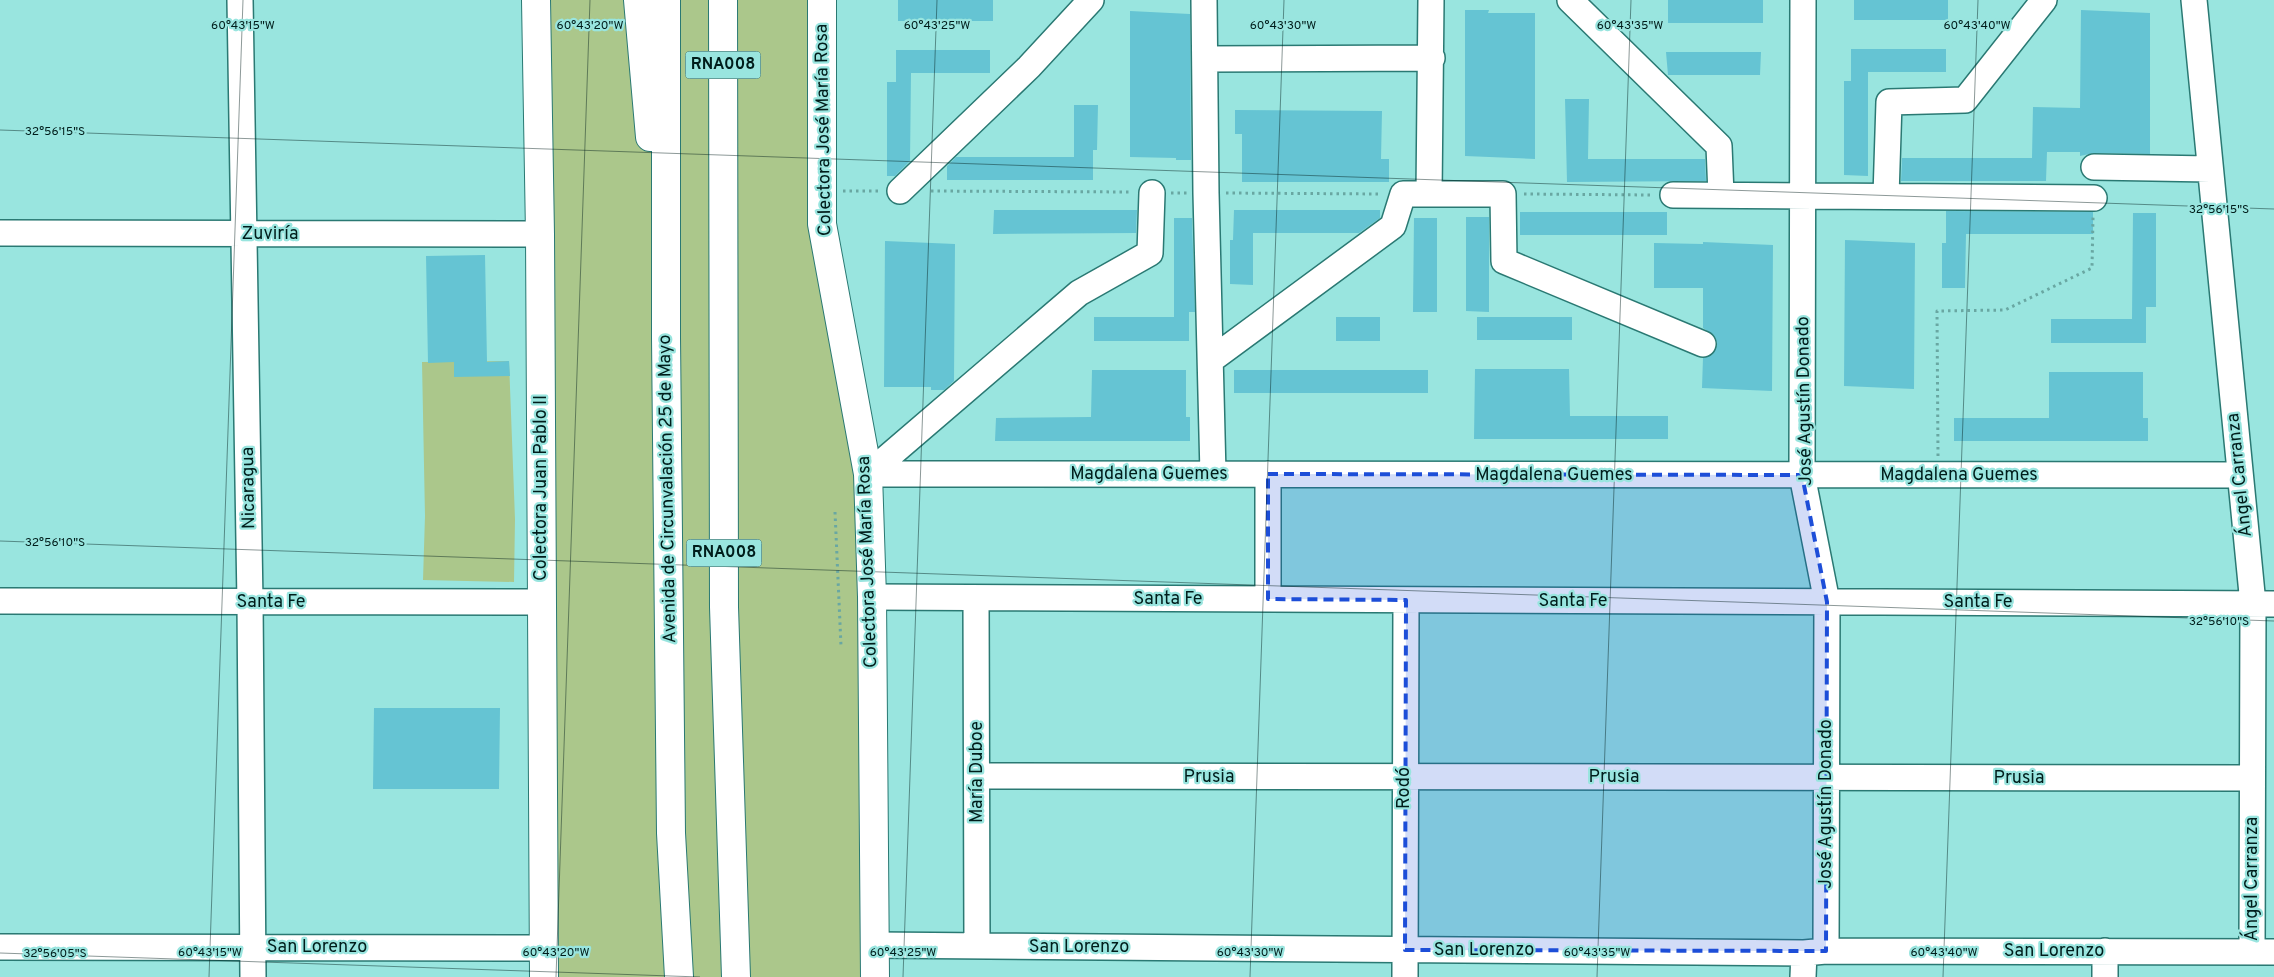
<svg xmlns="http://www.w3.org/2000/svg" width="2274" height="977" viewBox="0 0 2274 977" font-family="Overpass,sans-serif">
<rect width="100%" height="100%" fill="#99e5df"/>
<!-- green -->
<path fill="#abc78b" d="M536 0H822V224L868 474 875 977H544Z
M509 361 515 519 514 582 423 580 425 516 422 362Z"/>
<!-- building -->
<path fill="#65c4d3" d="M898 0H993V21H898Z
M1668 0H1763V23H1668Z
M1854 0H1948V20H1854Z
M1465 10H1489L1488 13H1535V159L1465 156Z
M2081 10 2150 13V154L2094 153 2080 156V152H2047L2046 181H1901L1902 158H2032L2033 107 2080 108Z
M1130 11 1190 14 1191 160H1176V158L1130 157Z
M1851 49H1946V72H1868V176L1844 175V81H1851Z
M896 50H990V73H911L910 161 895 176H887V82H896Z
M1666 52H1761L1760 75H1668Z
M1565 99H1589L1588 159H1705L1706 181 1567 182Z
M1074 105H1098L1097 150H1093V180H947V166L956 157H1074Z
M1235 110 1382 111 1381 159H1389V182H1242V134H1235Z
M994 210H1137L1136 233 993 234Z
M1234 210H1380V218L1359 233H1253V285L1230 284V240H1233Z
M1946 211 2093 212V234H1966L1965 288H1942V243H1946Z
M1520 212H1667V235H1520Z
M2133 213H2156V307H2146V343H2051V319H2132Z
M1466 217H1489V312L1466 311Z
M1174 218H1192L1195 312H1189V341H1094V317H1174Z
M1414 218H1437V312H1413Z
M1845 240 1915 243 1914 389 1844 386Z
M885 241 955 244 954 381 944 390H931V387H884Z
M1703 242 1773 245 1772 391 1702 388 1703 358 1712 355 1716 349 1717 343 1714 335 1703 328V288H1654V243L1703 244Z
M485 255 487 362 509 361 510 376 454 377V362L428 363 426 256Z
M1336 317H1380V341H1336Z
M1477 317H1572V340H1477Z
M1475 369H1569L1570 416H1668V439H1474Z
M1092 370H1186V417H1190V441H995L996 418 1091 417Z
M1234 370H1428V393H1234Z
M2049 372H2143V418H2148V441H1954V418H2049Z
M374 708H500L499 789H373Z"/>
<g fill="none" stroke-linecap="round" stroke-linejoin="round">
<defs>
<path id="minor" d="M240 0 250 602 253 977
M1204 0 1206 193 1213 474
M1570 0 1719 146 1721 195
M1803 0 1802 475 1827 602 1826 951
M2194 0 2253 604 2252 952
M1205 59 1432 58
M2094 167 2210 169
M900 191 1029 67 1091 0
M1429 194 1431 0
M1673 195 2094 198
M1886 196 1889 102 1965 100 2044 0
M0 233 540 234
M1211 360 1393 226 1403 194H1503L1504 261 1703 344
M868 474 2240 475
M868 474 1079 293 1150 253 1152 193
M872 597 2274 604
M976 598 977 946
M1268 599V474
M0 601 541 602
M977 776 2252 778
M874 945 1804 953 1826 951 2274 952
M0 947 544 948
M1405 977 1406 600
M1803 977 1804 953
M2105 977V951"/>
<path id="major" d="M536 0 540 234 544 977
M822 0V224L868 474 872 597 875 977"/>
<path id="highway" d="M638 0 650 137
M666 0V338L671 833 679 977
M723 0 724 607 736 977"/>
</defs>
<!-- minor casing -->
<use href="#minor" stroke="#2a7973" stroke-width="28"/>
<!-- major casing -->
<use href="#major" stroke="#2a7973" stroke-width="30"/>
<!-- highway casing -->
<use href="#highway" stroke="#2a7973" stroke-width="30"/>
<!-- path -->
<path stroke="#69a7a2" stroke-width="3" stroke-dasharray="2.5 4" stroke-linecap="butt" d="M843 191H880
M931 191 1132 192
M1171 193H1187
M1226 193 1382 194
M1524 194 1653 195
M1938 456 1937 311 2005 310 2092 268 2093 217
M835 512 841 646"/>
<!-- minor -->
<use href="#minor" stroke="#fff" stroke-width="25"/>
<!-- major -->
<use href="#major" stroke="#fff" stroke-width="28"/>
<!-- highway -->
<use href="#highway" stroke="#fff" stroke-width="28"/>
</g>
<!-- marked area -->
<path fill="#1d4ed8" fill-opacity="0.2" stroke="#1d4ed8" stroke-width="4" stroke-dasharray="10 6" stroke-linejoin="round" d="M1268 474 1802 475 1827 602 1826 951 1405 950 1406 600 1268 599Z"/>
<!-- ticks -->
<path fill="none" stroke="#001d1b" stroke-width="1" stroke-opacity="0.45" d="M0 130 2274 209M0 541 2274 621M0 953 700 977M209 977 243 0M556 977 590 0M903 977 937 0M1250 977 1284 0M1597 977 1631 0M1943 977 1978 0"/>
<g text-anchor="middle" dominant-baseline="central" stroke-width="4.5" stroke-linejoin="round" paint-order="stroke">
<!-- shield labels -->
<g fill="#99e5df" stroke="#2e5956" stroke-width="1">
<rect x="685.5" y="51.5" width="75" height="27" rx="4"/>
<rect x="686.5" y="539.5" width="75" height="27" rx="4"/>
</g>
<g font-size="16" font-weight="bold" fill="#001d1b">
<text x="723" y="65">RNA008</text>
<text x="724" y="553">RNA008</text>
</g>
<!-- street labels -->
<g font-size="18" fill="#001d1b" stroke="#99e5df">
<text transform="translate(824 130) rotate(-91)">Colectora José María Rosa</text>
<text x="270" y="234">Zuviría</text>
<text transform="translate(1805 401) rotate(-91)">José Agustín Donado</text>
<text x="1149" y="474">Magdalena Guemes</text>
<text x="1554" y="475">Magdalena Guemes</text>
<text x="1959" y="475">Magdalena Guemes</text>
<text transform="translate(2240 475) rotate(-96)">Ángel Carranza</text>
<text transform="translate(249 488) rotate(-91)">Nicaragua</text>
<text transform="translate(541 488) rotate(-90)">Colectora Juan Pablo II</text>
<text transform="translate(668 489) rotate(-91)">Avenida de Circunvalación 25 de Mayo</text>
<text transform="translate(868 562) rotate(-92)">Colectora José María Rosa</text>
<text x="1168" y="599">Santa Fe</text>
<text x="1573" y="601">Santa Fe</text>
<text x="271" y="602">Santa Fe</text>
<text x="1978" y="602">Santa Fe</text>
<text transform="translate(977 772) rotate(-90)">María Duboe</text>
<text x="1209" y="777">Prusia</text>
<text x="1614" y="777">Prusia</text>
<text x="2019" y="778">Prusia</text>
<text transform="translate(1404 788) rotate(-90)">Rodó</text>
<text transform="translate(1826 804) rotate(-90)">José Agustín Donado</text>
<text transform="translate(2252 879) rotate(-90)">Ángel Carranza</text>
<text x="317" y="947">San Lorenzo</text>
<text x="1079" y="947">San Lorenzo</text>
<text x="1484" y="950">San Lorenzo</text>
<text x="2054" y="951">San Lorenzo</text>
</g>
</g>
<g font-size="12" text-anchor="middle" fill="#001d1b" stroke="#99e5df" stroke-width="4.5" stroke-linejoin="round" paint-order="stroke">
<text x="243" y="29">60°43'15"W</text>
<text x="590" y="29">60°43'20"W</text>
<text x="937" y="29">60°43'25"W</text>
<text x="1283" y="29">60°43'30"W</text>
<text x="1630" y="29">60°43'35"W</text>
<text x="1977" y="29">60°43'40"W</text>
<text x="55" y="135">32°56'15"S</text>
<text x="2219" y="213">32°56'15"S</text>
<text x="55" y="546">32°56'10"S</text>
<text x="2219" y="625">32°56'10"S</text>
<text x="210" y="956">60°43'15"W</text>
<text x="556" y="956">60°43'20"W</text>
<text x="903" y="956">60°43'25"W</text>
<text x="1250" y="956">60°43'30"W</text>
<text x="1597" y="956">60°43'35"W</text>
<text x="1944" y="956">60°43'40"W</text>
<text x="55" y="957">32°56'05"S</text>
</g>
</svg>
